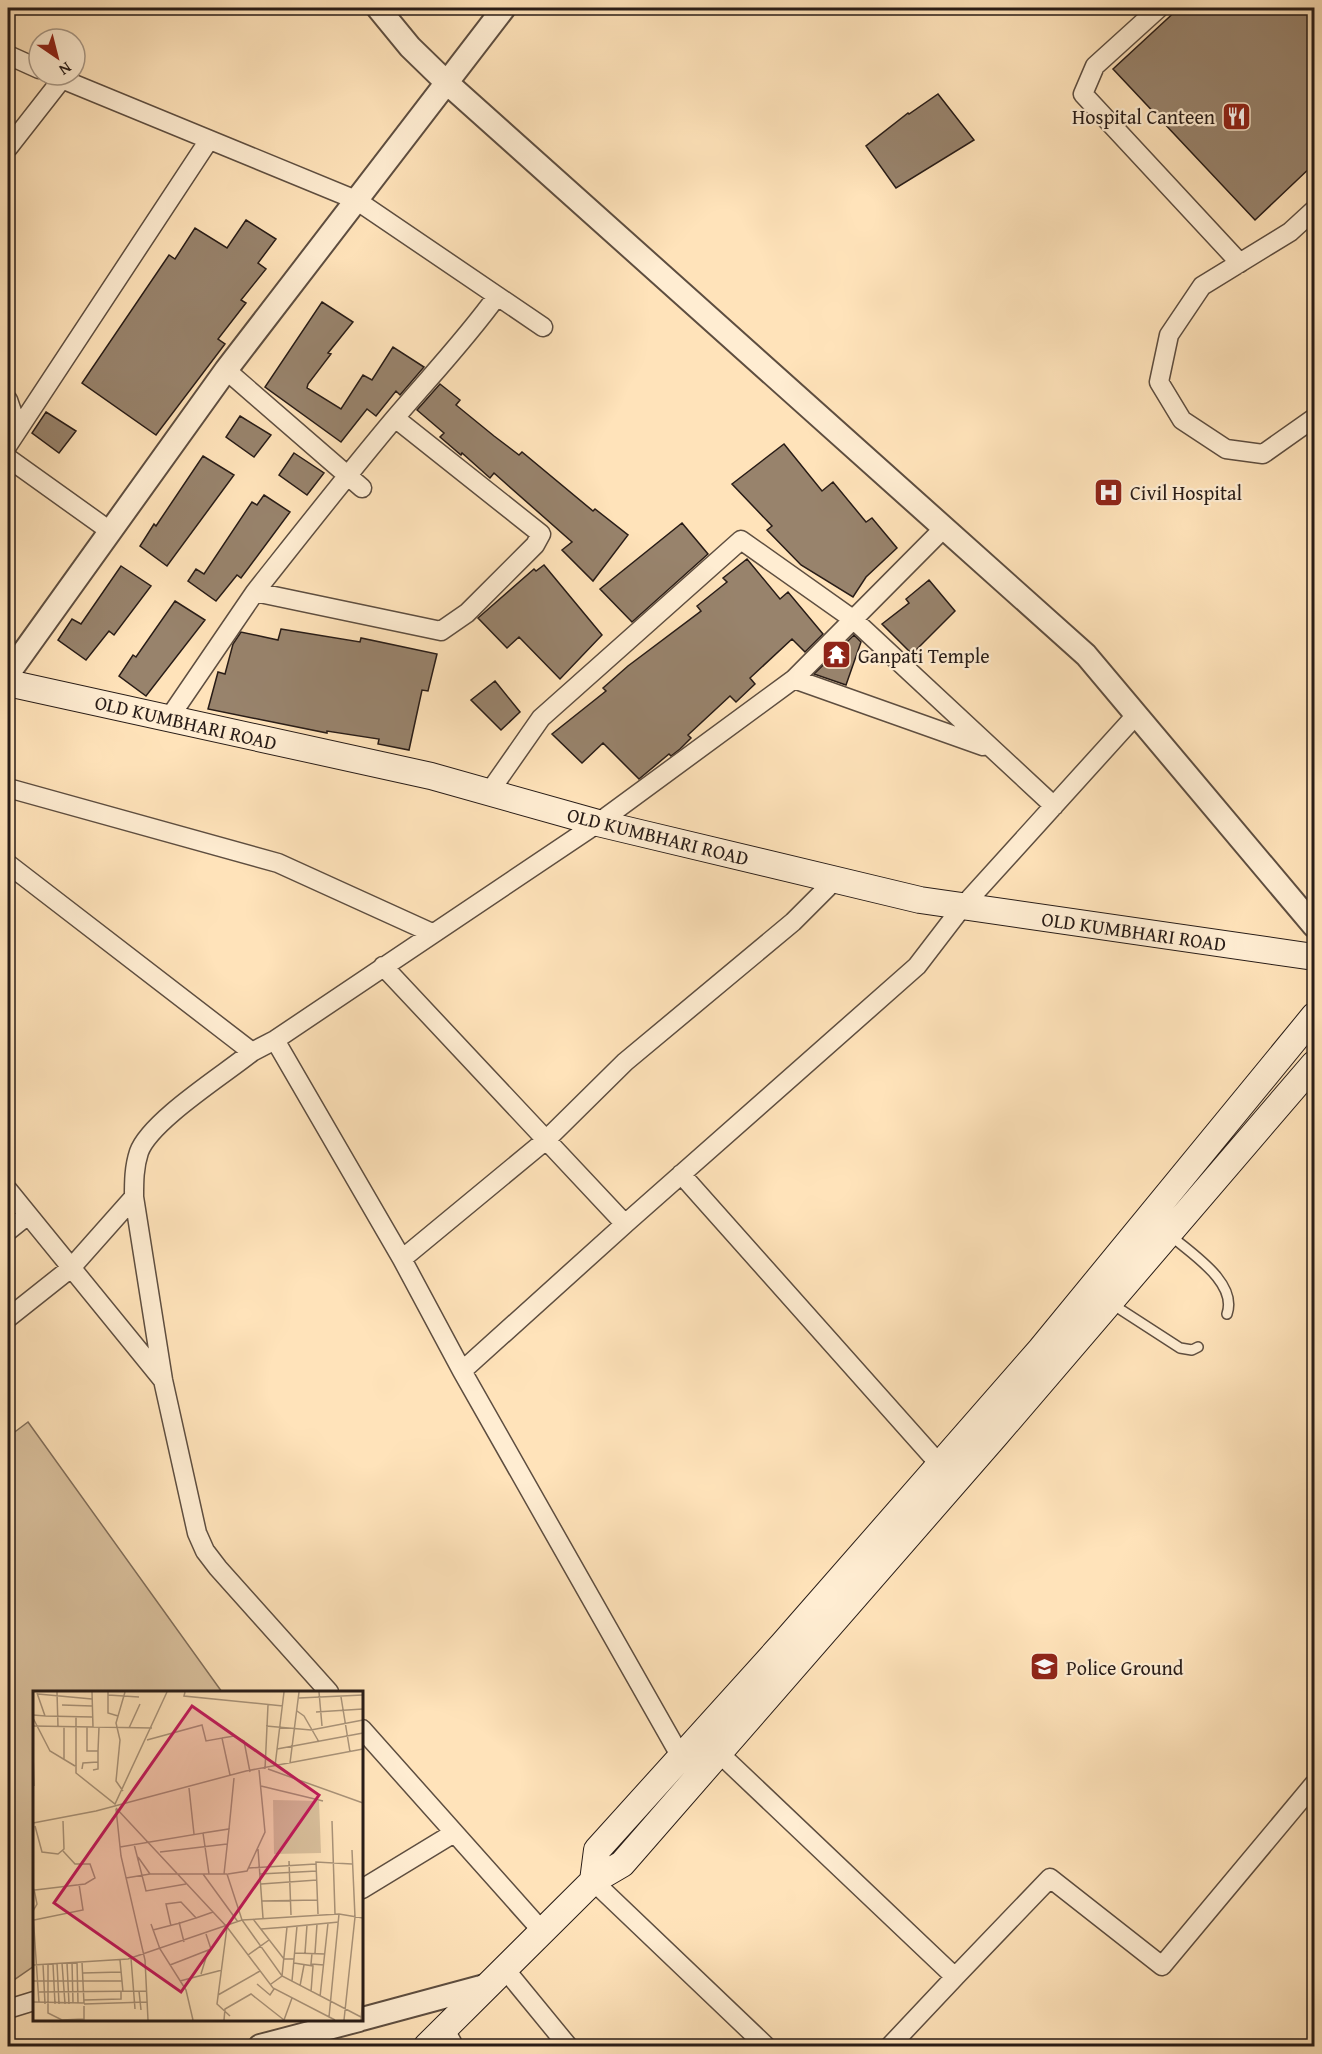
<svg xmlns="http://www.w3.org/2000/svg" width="1322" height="2054" viewBox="0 0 1322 2054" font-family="'Gentium Book Plus',serif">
<rect width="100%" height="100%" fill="#ffe3ba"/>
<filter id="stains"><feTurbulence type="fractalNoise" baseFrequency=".00333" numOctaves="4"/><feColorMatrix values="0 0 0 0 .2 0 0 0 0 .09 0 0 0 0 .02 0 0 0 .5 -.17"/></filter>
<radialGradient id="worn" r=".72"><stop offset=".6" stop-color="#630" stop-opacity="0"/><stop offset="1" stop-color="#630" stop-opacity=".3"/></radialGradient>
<!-- pitch -->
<path fill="#dac19e" stroke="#816e5a" stroke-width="1.5" d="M28 1422 222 1692H34V1966L8 1984V1437Z"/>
<!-- building -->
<path fill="#98836c" stroke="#281c17" stroke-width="1.5" d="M1179 8H1314V164L1255 220 1113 69Z
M938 94 974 140 896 188 866 146 908 113 909 114Z
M246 220 276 239 258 263 266 269 241 300 246 303 218 339 225 344 156 435 82 383 169 255 175 259 195 228 227 248Z
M322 302 353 322 328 353 331 354 308 384 307 388 341 409 363 375 372 380 393 347 424 367 400 395 396 391 376 416 367 409 341 442 265 387Z
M440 384 460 400 456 405 494 436 519 455 522 452 593 511 595 509 628 535 593 581 562 550 572 542 494 473 490 478 462 453 461 455 440 437 444 433 417 410Z
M46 412 76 431 59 453 32 433Z
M240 416 271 435 254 457 226 437Z
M784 444 822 491 833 482 866 522 872 518 897 548 866 577 853 597 801 565 767 530 772 526 732 484Z
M294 453 324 473 307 495 279 475Z
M203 456 234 475 167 566 140 546 154 524 156 526Z
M264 495 290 512 241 578 237 575 216 601 188 581 196 569 204 574 252 502 257 505Z
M682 523 708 554 632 622 600 589Z
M747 559 780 599 788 592 823 634 805 652 792 639 750 678 755 684 736 702 730 696 688 735 691 738 680 749 671 756 669 754 639 779 603 743 582 763 552 734 606 691 603 688 628 666 701 611 697 606 727 582 723 578Z
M544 565 602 635 560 679 519 637 507 648 478 618 534 569 536 571Z
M121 566 151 586 114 635 109 631 86 660 58 640 72 619 81 624Z
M929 580 955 611 912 654 882 624 909 603 906 599Z
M175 601 205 620 146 696 119 676 133 655 136 657Z
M281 629 360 642 361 638 437 654 428 691 422 690 409 750 378 744 379 739 327 731V733L208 709 218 672 225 674 233 644 241 632 278 640Z
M854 635 861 642 846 685 814 674Z
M495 681 520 712 501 730 471 700Z"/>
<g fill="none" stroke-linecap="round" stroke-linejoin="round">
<defs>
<path id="service" d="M1170 1235C1190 1253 1238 1282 1227 1314
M1112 1304 1180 1348 1192 1350 1198 1347"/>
<path id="minor" d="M1159 8 1095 66 1083 94 1240 263
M8 55 39 69
M52 75 356 200 543 327
M8 148 62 79
M1314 210 1290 232 1202 286 1169 335 1159 382 1182 420 1226 449 1263 454 1314 418
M226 370 362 488
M8 400 18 429
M395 418 541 534 535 545 467 613 441 631 255 592C301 534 347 475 395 418 429 378 466 339 497 296
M8 445 209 140
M8 458 110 531
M794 679 983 746
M169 718 255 592
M8 788 278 863 432 933
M490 791 541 718 741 540 854 620 1054 806
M8 864 252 1052 275 1040 598 823 794 679 944 528
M383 966 625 1224 917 966 963 906 1137 714
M275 1040 402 1259 462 1371 625 1224
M252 1052C225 1074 150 1121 139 1152 134 1167 134 1182 134 1197L163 1380 197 1533 205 1551 218 1568 329 1692
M681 1174 941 1466
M8 1190 162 1379
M8 1231 28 1215
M402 1259 546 1140 625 1062 793 922 835 880
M8 1318 71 1268 134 1197
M462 1371 681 1757
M362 1729 542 1931
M719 1753 955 1977 1050 1878 1162 1966 1314 1784
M593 1881 766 2046
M362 1889 454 1833
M504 1968 568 2046
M8 2009 34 2001
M444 2028 454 2046
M890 2046 955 1977"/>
<path id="tertiary" d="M378 8 410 47 446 82 1086 655 1314 926
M8 674 226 370 504 8
M362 2019 488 1985
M260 2046 359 2020"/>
<path id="secondary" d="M8 683 431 776 598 823 920 900 1314 957
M593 1881 597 1850 783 1644 1041 1349 1314 1016
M427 2046 593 1881 622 1864 996 1435 1314 1064"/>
</defs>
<!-- service casing -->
<use href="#service" stroke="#5e4e40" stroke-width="12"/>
<!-- minor casing -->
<use href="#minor" stroke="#5e4e40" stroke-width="21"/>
<!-- tertiary casing -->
<use href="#tertiary" stroke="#5e4e40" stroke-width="26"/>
<!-- secondary casing -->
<use href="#secondary" stroke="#281c17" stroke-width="28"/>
<!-- service -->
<use href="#service" stroke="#ffedd2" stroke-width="9"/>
<!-- minor -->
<use href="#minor" stroke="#ffedd2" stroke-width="18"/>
<!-- tertiary -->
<use href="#tertiary" stroke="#ffedd2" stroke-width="22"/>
<!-- secondary -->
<use href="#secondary" stroke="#ffedd2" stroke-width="26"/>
</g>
<!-- icons -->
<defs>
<symbol id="restaurant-square" viewBox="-11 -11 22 22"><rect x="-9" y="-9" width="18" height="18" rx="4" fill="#8f2418" stroke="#ffedd2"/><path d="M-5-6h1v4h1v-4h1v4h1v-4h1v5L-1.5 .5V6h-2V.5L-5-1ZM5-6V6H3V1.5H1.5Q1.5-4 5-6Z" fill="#fff"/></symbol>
<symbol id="hospital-square" viewBox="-11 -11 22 22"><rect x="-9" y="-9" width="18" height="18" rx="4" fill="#8f2418" stroke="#ffedd2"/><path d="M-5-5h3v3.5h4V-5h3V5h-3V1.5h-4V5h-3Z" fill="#fff"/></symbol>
<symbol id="temple-square" viewBox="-11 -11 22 22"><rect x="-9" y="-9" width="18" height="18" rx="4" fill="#8f2418" stroke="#ffedd2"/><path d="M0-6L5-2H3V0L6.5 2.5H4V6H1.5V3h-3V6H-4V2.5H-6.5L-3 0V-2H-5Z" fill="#fff"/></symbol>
<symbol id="school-square" viewBox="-11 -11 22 22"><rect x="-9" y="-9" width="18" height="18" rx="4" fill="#8f2418" stroke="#ffedd2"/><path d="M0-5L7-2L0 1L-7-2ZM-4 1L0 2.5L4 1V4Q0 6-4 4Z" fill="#fff"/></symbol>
</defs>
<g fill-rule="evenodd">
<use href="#restaurant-square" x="1220" y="100" width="33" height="33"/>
<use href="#hospital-square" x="1092" y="476" width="33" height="33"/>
<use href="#temple-square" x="820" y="638" width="33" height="33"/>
<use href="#school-square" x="1028" y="1650" width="33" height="33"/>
</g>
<g text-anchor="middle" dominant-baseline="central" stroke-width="4.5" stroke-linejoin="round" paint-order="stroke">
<!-- poi labels -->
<g font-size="20" fill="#281c17" stroke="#ffedd2" text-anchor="start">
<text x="1215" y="116" text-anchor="end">Hospital Canteen</text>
<text x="1130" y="492">Civil Hospital</text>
<text x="858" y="655">Ganpati Temple</text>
<text x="1066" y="1667">Police Ground</text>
</g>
<!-- street labels -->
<g font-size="20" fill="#281c17" stroke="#ffedd2">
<text transform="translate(186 722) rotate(13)">OLD KUMBHARI ROAD</text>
<text transform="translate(658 836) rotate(14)">OLD KUMBHARI ROAD</text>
<text transform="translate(1134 931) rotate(8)">OLD KUMBHARI ROAD</text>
</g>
</g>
<!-- overview -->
<g transform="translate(33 1691)">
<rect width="330" height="330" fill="#ffe3ba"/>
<path d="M240 109 286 110 288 162 241 163Z" fill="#dac19e"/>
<path fill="none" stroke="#a99379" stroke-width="1.5" d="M24 1 25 36M59 1 60 36M75 1V22L85 25M152 1 151 5 250 15M286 1 289 35M5 3 59 8M75 4 106 6M308 6 317 61M266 7 330 4M29 14 59 15M264 20 271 25 286 51M283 21 330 18M0 24 12 25 4 2M12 25 59 26M43 25V82L82 113 134 1M0 27 17 60 42 75M0 35 119 37M233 35 278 39 330 29M54 36V60H65L66 36M96 37 107 13M189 47 201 45 211 50 217 81M114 49 169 34 173 50 189 47 197 84M244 58 330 42M0 62 1 95M31 68V36M257 72 266 1M242 75 251 1M49 78 50 72 65 71M232 78 235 14M235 78 330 112M60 79 65 78V60M228 95 290 110M156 97 161 143M90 100 83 90 87 49 83 32 92 1M83 117 194 236 240 297 302 329M83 118 88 165 112 269 115 329M299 130 302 223M0 132 63 120 213 80 330 58M2 135 9 161 25 163 31 158 30 130M196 138 201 87M170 142 196 138 191 183M101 153 113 200 153 193M87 156 170 142 176 183M225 158 230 227M127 161 194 153M105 166 117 183M256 170 258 224M216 177 283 173M170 183 205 231M195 183 214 180 232 141 226 79M227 183 284 180M93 187 117 183H194L209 229 249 285 328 326M228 193 284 189M2 199 52 193 62 187 57 173H42L30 160M229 210 285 209M0 220 4 213 1 198M0 223 6 312M285 223 283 171 319 173M163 227 180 221M220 228 251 268H261M1 229 50 219 46 193M146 231 151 251M118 233 127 258 153 299 160 329M194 236 184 313 197 325M228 238 254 236M120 239 147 232 163 227 148 211 133 213 138 235M261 262 292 263M272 262 274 234M279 262 278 273 291 274M282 262 284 233M215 264 236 249M98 267 102 318M87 269 90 301M39 271 40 312M44 271 45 312M24 272 26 313M29 272 32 313M34 272 36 313M261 272 280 275 278 301M10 273 12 313M15 273V322L29 329 51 328V315M20 273 22 313M0 274 95 268 209 229 306 223 330 227M137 274 178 258 173 243M50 282 88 281M168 283 175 260M0 290H89M147 290 189 279M259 290 264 235M224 293 237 304 241 298M238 293 249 285 254 236 306 231M267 295 271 274M106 300 108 319M6 301 114 300M185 304 227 280M287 306 295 232M51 309 88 308V301M0 311 51 312 49 271M51 313 114 311M296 326 306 223M191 329 192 318 218 303 251 329M251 329 259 307M311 329 322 226 319 159M328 329 330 305"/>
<path fill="#c2185b" fill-opacity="0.15" stroke="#c2185b" stroke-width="3" d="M159 15 286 104 148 301 21 212Z"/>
<rect width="330" height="330" fill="none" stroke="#281c17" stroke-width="3"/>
</g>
<!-- margin -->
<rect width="1322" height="2054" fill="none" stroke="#ffe3ba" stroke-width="30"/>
<rect x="9" y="9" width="1304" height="2036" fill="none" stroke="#281c17" stroke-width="3"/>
<rect x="15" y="15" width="1292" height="2024" fill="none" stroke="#281c17" stroke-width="1.5"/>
<!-- north arrow -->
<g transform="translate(57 57) rotate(145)"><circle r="28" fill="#ffedd2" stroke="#a99987" stroke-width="1.5"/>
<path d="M0-4.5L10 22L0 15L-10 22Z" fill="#8f2418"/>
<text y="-9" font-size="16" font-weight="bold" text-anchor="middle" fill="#281c17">N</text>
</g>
<rect width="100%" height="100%" filter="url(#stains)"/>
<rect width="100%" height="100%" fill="url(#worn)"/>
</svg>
